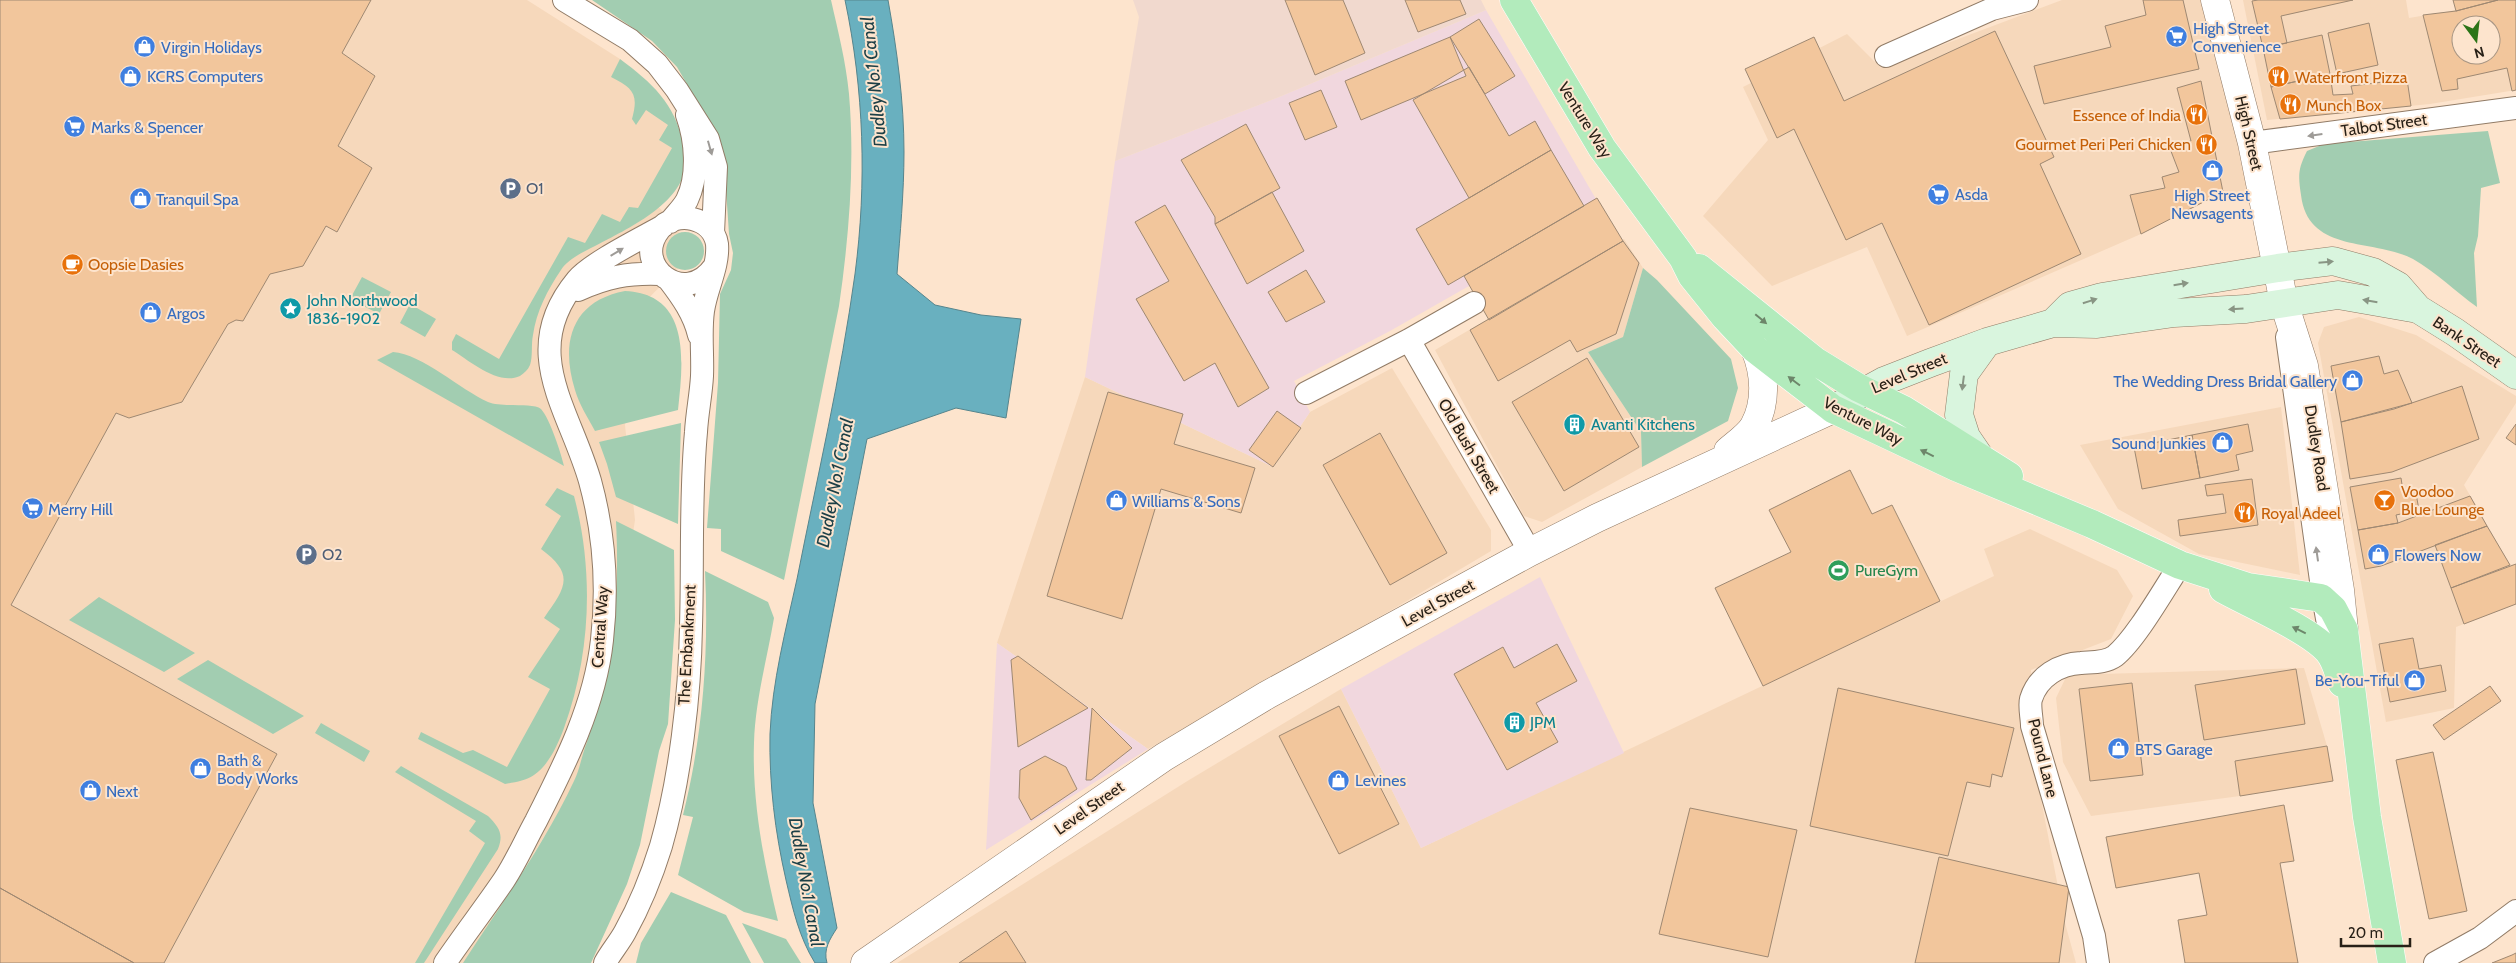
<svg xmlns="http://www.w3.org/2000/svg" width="2516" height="963" viewBox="0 0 2516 963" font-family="Cabin,sans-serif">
<rect width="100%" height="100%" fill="#fde4cd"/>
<!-- built -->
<path fill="#f6d8bb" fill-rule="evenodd" d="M0 0H527L620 59 667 107 682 171 658 206 695 251 632 315 633 377 625 425 635 520 609 692 575 787 466 963H0Z
M2062 0H2215L2267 212 2223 192 2141 234 1907 336 1867 247 1772 286 1703 216 1768 140 1743 87 1847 34 1881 68Z
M2243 0H2406L2409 18 2516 0V90L2430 104 2267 120ZM2461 25H2491V55H2461Z
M1624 239 1643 268 1623 337 1588 352 1641 432 1642 467 1542 522 1524 516 1435 350Z
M2359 317 2416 335 2516 396V403L2464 485 2510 565 2516 564V604L2456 627 2454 708 2386 722 2318 343 2324 327Z
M1392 368 1491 530V551L1400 605 1148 749 997 643 1085 377 1273 467 1310 412Z
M2281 407 2300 575 2199 554 2118 509 2080 445Z
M2030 529 2117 570 2133 596 2111 639 2031 670 2032 753 2065 923 2076 963H897L1189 780 1341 689 1421 848 1994 576 1984 549Z
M2304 668 2327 746 2333 781 2240 796 2091 816 2063 762 2056 698 2067 675Z"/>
<!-- industrial -->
<path fill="#f1d7de" d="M1486 10 1607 218 1469 286 1390 331 1294 381 1310 412 1273 467 1085 377 1115 161 1279 97Z
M1540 577 1624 753 1421 848 1341 689Z
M997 643 1148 749 986 850Z"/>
<!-- medical -->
<path fill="#f1d9ce" d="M1133 0H1481L1486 10 1279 97 1115 161 1139 17Z"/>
<!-- green -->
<path fill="#a2cdb1" d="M592 0H831C838 31 846 62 849 94 855 164 849 237 839 306L784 580 721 551V529L707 528 718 383 720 294 731 270 733 253 729 234 724 160 716 134 677 67 652 41Z
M620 59C652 83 675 103 683 144 684 150 686 157 686 163 683 204 627 229 595 246 583 252 568 259 561 270 548 289 536 312 533 335 531 344 533 357 530 365 528 370 524 373 520 376 498 386 470 361 452 350V342L456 334 499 359 568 237 585 243 602 214 620 222 629 207 638 208 672 148 659 140 668 125 646 110 636 125 632 119C639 94 633 88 611 77Z
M2488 131 2500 183 2481 188 2478 236 2474 253 2477 307C2456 292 2436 272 2413 259 2373 238 2308 254 2301 195 2298 175 2298 169 2307 151L2324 144Z
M666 251a19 19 0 1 1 38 0a19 19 0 1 1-38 0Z
M1643 268 1657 280 1731 359 1738 388 1728 421 1642 467 1641 432 1588 352 1623 337Z
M362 277 391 292 379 314 350 299Z
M625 291C692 294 683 363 678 410L595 431C588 418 579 404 575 390 560 342 572 301 625 291Z
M410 304 436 319 425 337 400 323Z
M393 352C422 354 461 390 488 402 502 408 533 402 541 409 550 419 561 453 564 466L377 360Z
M681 423 678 524 616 497 607 464 599 442Z
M557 488 574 496C594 571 591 654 564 728 558 744 549 765 534 775 526 781 515 782 505 784L418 739 421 732 463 753 473 750 507 767 550 689 528 677 560 629 544 618C565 588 576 575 541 549L561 516 545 505Z
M616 521 674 550 675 620 668 724 659 751 640 845 627 884 591 963H463C501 904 544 845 574 781 580 769 582 754 587 742 613 665 620 601 616 521Z
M705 571 768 602 774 618C767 659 755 702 754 743 752 803 764 863 778 921L744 912 678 875 693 817 683 815C703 735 709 653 705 571Z
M99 597 195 653 164 672 69 620Z
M208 660 304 716 273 734 177 679Z
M321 723 370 751 364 762 315 733Z
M401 766 488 816C499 827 504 834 498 849L424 963H415L485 843 469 831 476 821 395 772Z
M671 892 726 915 751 963H636L641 943Z
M742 923 786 939 801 963H764Z"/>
<!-- water -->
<path fill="#69b0bf" stroke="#56858d" d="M845 0H888C897 50 904 102 904 152 904 193 900 234 897 274L935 305 981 315 1021 319 1006 418 956 408 867 439 815 704 813 803 837 928C830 939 823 949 827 963H815C799 937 793 910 786 880 775 832 769 783 770 734 772 682 786 629 797 579 817 478 841 376 855 274 867 183 864 90 845 0Z"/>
<!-- building -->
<path fill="#f2c69c" stroke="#9e8872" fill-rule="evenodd" d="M0 0H371L342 53 375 76 338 146 372 168 337 232 326 226 303 266 270 274 243 321 236 320 228 324 182 402 129 418 116 413 11 605 277 754 164 963H134L0 888Z
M1285 0H1343L1365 53 1315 75Z
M1405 0H1460L1466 14 1418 32Z
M2143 0H2183L2199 69 2044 104 2034 66 2111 47 2105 26 2146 15Z
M2258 0H2353L2281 16 2287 43 2263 48 2252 1Z
M2453 0H2498L2456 11Z
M2498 0H2516V90L2512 91 2507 68 2457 79 2458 89 2442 91 2423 15 2456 11ZM2461 25H2491V55H2461Z
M1479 19 1515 76 1485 94 1450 37Z
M2369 23 2378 65 2337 74 2328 33Z
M1995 31 2054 157 2040 164 2081 254 1929 325 1882 223 1846 240 1794 129 1777 138 1745 69 1814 37 1844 101Z
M2322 35 2330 74 2271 87 2263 48Z
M1450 37 1466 76 1361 120 1345 81Z
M1469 67 1509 136 1535 121 1551 150 1469 198 1413 100Z
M2330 74 2333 95 2353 94 2351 86 2407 79 2411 106 2280 119 2271 87Z
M2201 81 2223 192 2141 234 2130 195 2165 188 2162 177 2179 172 2169 146 2191 141 2177 88Z
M1321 90 1337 127 1305 140 1289 103Z
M1246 124 1280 188 1215 224V217L1181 160Z
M1551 150 1584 206 1448 285 1416 229Z
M1272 192 1304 251 1247 284 1215 224Z
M1597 198 1623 241 1489 320 1464 276Z
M1165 205 1269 388 1238 407 1215 363 1184 381 1136 299 1169 281 1135 222Z
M1623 241 1639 263 1616 334 1577 352 1570 340 1498 381 1470 330Z
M1306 270 1325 302 1286 322 1268 292Z
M2379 356 2384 374 2398 370 2412 403 2341 422 2331 366Z
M1587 358 1639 447 1564 491 1512 402Z
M2462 386 2479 439 2392 472 2350 479 2341 422 2394 409Z
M1108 392 1183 414 1174 444 1255 468 1241 513 1161 489 1122 619 1047 596Z
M1277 411 1301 428 1273 467 1249 450Z
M2248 424 2253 451 2236 455 2239 470 2200 478 2192 435Z
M2516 424V445L2506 438Z
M1380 433 1447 553 1390 585 1323 465Z
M2192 435 2200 478 2142 489 2134 447Z
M1850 470 1872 514 1892 505 1940 601 1763 686 1715 588 1791 552 1769 510Z
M2401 478 2403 491 2415 488 2419 510 2396 515 2398 523 2358 530 2350 487Z
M2252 479 2258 525 2180 536 2178 520 2226 513 2223 494 2207 496 2205 485Z
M2470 496 2487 526 2381 566 2365 569 2358 530 2398 523Z
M2487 526 2510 565 2451 588 2435 545Z
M2516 564V604L2464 624 2451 588Z
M2413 638 2419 669 2441 665 2446 691 2390 702 2379 644Z
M1557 644 1577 681 1536 703 1558 742 1507 770 1454 674 1503 647 1514 668Z
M1018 656 1088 708 1018 747 1011 660Z
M2296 669 2305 724 2204 740 2195 685Z
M2132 683 2143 775 2090 781 2079 689Z
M2490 686 2501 701 2444 740 2433 725Z
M1838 688 2014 728 2002 777 1992 774 1990 787 1967 782 1948 856 1810 826Z
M1339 706 1399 824 1339 854 1279 736Z
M1092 708 1132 748 1091 780H1086Z
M2327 746 2333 781 2240 796 2235 761Z
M2433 752 2467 911 2429 919 2396 760Z
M1045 756 1066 767 1077 789 1031 820 1019 798 1020 770Z
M2284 805 2294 861 2280 863 2298 963H2185L2178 920 2207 915 2199 873 2116 888 2106 837Z
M1690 808 1797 830 1768 957 1659 934Z
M1939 857 2069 887 2059 963H1915Z
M0 888 134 963H0Z
M1006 931 1026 963H959Z
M2516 953V963H2492L2512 955Z"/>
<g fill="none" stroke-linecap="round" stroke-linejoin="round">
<defs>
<path id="minor" d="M564 0 630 40 657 64 677 90 708 139 716 167 713 233
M1886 56 1992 9 2027 0
M2252 143 2516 108
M670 222C675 215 683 208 687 200 699 175 696 140 687 115
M669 280C682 297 694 314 699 335
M578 290C607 277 627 273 659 274
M2287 337 2324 602 2335 662
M1409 340 1530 552
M1306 393 1409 340 1474 303
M445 963C464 935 485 908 504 880 516 862 525 841 536 821 565 764 595 705 602 640 608 587 604 532 590 481 569 408 518 351 577 280 591 263 642 238 663 226
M605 963C611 952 619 943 625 932 640 905 652 875 661 846 680 780 690 695 691 626 693 561 690 496 696 432 697 413 701 395 702 376 703 355 700 332 703 311 706 289 719 266 717 244 713 217 675 209 659 230 631 266 685 308 714 267
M2098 963 2094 936 2032 726C2032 718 2029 706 2031 699 2038 676 2060 664 2081 663 2093 662 2105 663 2115 656 2136 639 2164 589 2180 565
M2435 963 2480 938 2516 911"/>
<path id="tertiary" d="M2215 0 2252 143 2284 303 2304 366 2340 590 2344 630
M1728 451C1736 444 1749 435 1754 426 1767 402 1765 373 1755 349
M865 963 1164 757 1267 695 1530 552 1597 518 1833 409"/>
<path id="secondary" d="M2053 323 2070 306 2102 297 2278 268 2333 261 2373 272 2398 286 2418 309 2455 332 2516 375
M1833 409 1884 381 1930 363 1987 342 2053 323 2097 324 2174 313 2246 309 2338 295 2418 309
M1979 456 1966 437 1959 415 1964 374 1987 342"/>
<path id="primary" d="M1514 0 1602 148 1683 258 1692 276 1725 317 1755 349 1833 409 1956 467 2092 524 2180 565 2248 587 2321 598 2333 609 2344 630 2367 817 2392 963
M1699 268 1815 361 1859 388 1904 410 2009 476
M2223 589C2250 604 2310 630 2328 651 2336 660 2338 672 2342 683"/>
</defs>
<!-- minor casing -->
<use href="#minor" stroke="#917b66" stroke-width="24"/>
<!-- tertiary casing -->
<use href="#tertiary" stroke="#917b66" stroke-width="29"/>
<!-- secondary casing -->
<use href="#secondary" stroke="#917b66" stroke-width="29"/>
<!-- primary casing -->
<use href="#primary" stroke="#fff" stroke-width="29"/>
<!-- minor -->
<use href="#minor" stroke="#fff" stroke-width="22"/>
<!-- tertiary -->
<use href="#tertiary" stroke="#fff" stroke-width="28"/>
<!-- secondary -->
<use href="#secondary" stroke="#d9f5de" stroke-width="28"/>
<!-- primary -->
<use href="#primary" stroke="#b2ebbc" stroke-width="28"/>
</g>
<!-- one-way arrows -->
<defs><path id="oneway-solid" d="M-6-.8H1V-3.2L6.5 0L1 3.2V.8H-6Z" transform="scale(1.25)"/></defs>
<g fill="#9e9b97">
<use href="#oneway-solid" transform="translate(2315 135) rotate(172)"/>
<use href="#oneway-solid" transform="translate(710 148) rotate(74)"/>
<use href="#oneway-solid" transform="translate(617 252) rotate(-31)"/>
<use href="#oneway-solid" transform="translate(2317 554) rotate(-98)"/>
</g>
<g fill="#899584">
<use href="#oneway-solid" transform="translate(2326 262) rotate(-5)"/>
<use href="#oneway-solid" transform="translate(2181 284) rotate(-9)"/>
<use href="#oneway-solid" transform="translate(2090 301) rotate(-17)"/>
<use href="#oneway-solid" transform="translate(2370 301) rotate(-170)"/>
<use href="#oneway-solid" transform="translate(2236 309) rotate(177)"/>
<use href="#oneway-solid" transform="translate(1963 383) rotate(97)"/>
</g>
<g fill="#6d866a">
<use href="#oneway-solid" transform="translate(1761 319) rotate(40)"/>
<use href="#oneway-solid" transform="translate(1794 381) rotate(-143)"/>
<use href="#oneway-solid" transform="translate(1927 453) rotate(-154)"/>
<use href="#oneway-solid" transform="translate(2299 630) rotate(-154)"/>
</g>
<!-- icons -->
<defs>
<symbol id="supermarket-disc" viewBox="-11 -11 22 22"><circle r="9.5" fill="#3f7fe0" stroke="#fde4cd"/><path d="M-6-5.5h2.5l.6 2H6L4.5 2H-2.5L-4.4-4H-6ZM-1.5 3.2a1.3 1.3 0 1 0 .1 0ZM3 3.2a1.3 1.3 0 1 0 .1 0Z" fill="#fff"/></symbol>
<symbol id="shop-disc" viewBox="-11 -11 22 22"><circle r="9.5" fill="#3f7fe0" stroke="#fde4cd"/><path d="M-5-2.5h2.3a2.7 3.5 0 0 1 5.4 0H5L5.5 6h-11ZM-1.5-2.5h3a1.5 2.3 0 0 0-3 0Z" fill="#fff"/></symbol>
<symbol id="restaurant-disc" viewBox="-11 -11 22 22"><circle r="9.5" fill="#e8710a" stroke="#fde4cd"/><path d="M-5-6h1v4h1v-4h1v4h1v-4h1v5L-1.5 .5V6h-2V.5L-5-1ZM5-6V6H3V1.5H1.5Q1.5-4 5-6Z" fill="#fff"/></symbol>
<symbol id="parking-disc" viewBox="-11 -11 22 22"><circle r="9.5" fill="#5c6f8a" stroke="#fde4cd"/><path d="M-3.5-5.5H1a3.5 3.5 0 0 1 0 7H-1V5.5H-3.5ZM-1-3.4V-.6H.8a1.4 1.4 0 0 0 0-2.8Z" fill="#fff"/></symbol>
<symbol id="cafe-disc" viewBox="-11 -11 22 22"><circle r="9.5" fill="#e8710a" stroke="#fde4cd"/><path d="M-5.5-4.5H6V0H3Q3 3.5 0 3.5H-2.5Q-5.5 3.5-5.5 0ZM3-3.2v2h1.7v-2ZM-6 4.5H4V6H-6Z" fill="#fff"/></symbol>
<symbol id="sight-disc" viewBox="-11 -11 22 22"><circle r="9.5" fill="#0f9aa8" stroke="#fde4cd"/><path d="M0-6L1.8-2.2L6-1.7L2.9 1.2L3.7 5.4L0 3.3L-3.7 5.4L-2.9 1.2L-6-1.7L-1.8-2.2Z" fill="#fff"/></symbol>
<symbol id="building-disc" viewBox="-11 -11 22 22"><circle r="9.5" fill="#0f9aa8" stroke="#fde4cd"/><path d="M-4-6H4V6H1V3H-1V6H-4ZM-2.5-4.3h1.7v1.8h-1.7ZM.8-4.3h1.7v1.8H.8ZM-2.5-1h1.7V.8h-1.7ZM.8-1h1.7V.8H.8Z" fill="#fff"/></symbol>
<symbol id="bar-disc" viewBox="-11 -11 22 22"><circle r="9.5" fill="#e8710a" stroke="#fde4cd"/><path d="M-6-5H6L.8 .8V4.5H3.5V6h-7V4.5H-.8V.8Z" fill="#fff"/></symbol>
<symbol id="stadium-disc" viewBox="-11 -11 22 22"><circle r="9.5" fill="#2e9e5b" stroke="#fde4cd"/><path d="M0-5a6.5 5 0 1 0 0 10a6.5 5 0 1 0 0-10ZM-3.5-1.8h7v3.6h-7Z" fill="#fff"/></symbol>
</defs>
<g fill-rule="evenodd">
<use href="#supermarket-disc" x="2164" y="24" width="25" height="25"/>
<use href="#shop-disc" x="132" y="34" width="25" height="25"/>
<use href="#shop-disc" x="118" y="64" width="25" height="25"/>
<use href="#restaurant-disc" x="2266" y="64" width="25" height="25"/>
<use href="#restaurant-disc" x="2278" y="92" width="25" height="25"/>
<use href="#restaurant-disc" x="2184" y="102" width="25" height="25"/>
<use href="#supermarket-disc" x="62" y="114" width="25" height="25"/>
<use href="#restaurant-disc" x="2194" y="132" width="25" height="25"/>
<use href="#shop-disc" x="2200" y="158" width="25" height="25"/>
<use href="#parking-disc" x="498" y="176" width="25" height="25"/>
<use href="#supermarket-disc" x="1926" y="182" width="25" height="25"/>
<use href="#shop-disc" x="128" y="186" width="25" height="25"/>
<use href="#cafe-disc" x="60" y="252" width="25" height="25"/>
<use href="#sight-disc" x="278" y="296" width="25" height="25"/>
<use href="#shop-disc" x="138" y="300" width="25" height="25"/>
<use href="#shop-disc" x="2340" y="368" width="25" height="25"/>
<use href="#building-disc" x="1562" y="412" width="25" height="25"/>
<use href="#shop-disc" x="2210" y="430" width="25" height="25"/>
<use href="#bar-disc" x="2372" y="488" width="25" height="25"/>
<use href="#shop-disc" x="1104" y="488" width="25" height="25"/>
<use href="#supermarket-disc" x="20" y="496" width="25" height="25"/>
<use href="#restaurant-disc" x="2232" y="500" width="25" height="25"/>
<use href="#parking-disc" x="294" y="542" width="25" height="25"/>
<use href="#shop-disc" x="2366" y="542" width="25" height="25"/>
<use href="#stadium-disc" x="1826" y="558" width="25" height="25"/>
<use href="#shop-disc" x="2402" y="668" width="25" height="25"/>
<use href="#building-disc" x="1502" y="710" width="25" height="25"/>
<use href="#shop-disc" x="2106" y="736" width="25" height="25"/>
<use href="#shop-disc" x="188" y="756" width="25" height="25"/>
<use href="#shop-disc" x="1326" y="768" width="25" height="25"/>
<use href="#shop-disc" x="78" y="778" width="25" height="25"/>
</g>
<g text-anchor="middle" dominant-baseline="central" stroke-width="4" stroke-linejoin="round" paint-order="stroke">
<!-- shop labels -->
<g font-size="16" fill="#366cbe" stroke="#fde4cd" text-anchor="start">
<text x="2193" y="28">High Street<tspan x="2193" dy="18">Convenience</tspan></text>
<text x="161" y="47">Virgin Holidays</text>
<text x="147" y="76">KCRS Computers</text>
<text x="91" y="127">Marks &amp; Spencer</text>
<text x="1955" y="194">Asda</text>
<text x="2212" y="195" text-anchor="middle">High Street<tspan x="2212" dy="18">Newsagents</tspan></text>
<text x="156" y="199">Tranquil Spa</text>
<text x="167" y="313">Argos</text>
<text x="2337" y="381" text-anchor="end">The Wedding Dress Bridal Gallery</text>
<text x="2206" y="443" text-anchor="end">Sound Junkies</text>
<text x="1132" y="501">Williams &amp; Sons</text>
<text x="48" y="509">Merry Hill</text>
<text x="2394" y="555">Flowers Now</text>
<text x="2399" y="680" text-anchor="end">Be-You-Tiful</text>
<text x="2135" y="749">BTS Garage</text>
<text x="217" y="760">Bath &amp;<tspan x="217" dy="18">Body Works</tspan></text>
<text x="1355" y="780">Levines</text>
<text x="106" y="791">Next</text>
</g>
<!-- food labels -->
<g font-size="16" fill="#c56008" stroke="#fde4cd" text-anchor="start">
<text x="2295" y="77">Waterfront Pizza</text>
<text x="2306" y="105">Munch Box</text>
<text x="2181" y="115" text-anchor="end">Essence of India</text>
<text x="2191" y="144" text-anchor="end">Gourmet Peri Peri Chicken</text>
<text x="88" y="264">Oopsie Dasies</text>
<text x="2401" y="491">Voodoo<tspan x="2401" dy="18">Blue Lounge</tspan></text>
<text x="2261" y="513">Royal Adeel</text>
</g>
<!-- street labels -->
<g font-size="16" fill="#282017" stroke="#fde4cd">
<text transform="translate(1585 120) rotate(58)">Venture Way</text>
<text transform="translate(2384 125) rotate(-8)">Talbot Street</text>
<text transform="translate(2249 133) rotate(77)">High Street</text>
<text transform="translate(2467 342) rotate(34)">Bank Street</text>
<text transform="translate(1909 373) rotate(-23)">Level Street</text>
<text transform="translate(1863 421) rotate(27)">Venture Way</text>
<text transform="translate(1469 446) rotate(60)">Old Bush Street</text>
<text transform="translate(2317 448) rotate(81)">Dudley Road</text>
<text transform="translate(1438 603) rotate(-29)">Level Street</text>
<text transform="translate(600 627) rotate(-86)">Central Way</text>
<text transform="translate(687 645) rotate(-87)">The Embankment</text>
<text transform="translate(2043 758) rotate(76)">Pound Lane</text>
<text transform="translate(1089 808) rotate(-35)">Level Street</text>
</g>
<!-- service labels -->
<g font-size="16" fill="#4e5e75" stroke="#fde4cd" text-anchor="start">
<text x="526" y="188">O1</text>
<text x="322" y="554">O2</text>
</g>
<!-- culture labels -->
<g font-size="16" fill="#0d838f" stroke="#fde4cd" text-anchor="start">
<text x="307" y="300">John Northwood<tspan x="307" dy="18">1836-1902</tspan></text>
<text x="1591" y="424">Avanti Kitchens</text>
<text x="1530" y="722">JPM</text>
</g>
<!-- leisure labels -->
<g font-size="16" fill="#27864d" stroke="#fde4cd" text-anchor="start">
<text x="1855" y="570">PureGym</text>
</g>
<!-- water labels -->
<g font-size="18" font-style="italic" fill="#1d4047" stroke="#fde4cd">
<text transform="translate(874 82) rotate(-96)">Dudley No.1 Canal</text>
<text transform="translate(835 483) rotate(-79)">Dudley No.1 Canal</text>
<text transform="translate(806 882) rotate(80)">Dudley No.1 Canal</text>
</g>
</g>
<!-- north arrow -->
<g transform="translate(2476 40) rotate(165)"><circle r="24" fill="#fde4cd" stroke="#a89684"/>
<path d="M0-4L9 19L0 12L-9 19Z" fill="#2b7417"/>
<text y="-8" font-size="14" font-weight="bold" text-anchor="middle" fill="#282017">N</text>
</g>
<!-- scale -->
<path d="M2341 938v8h69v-8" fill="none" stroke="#282017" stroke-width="2.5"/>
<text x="2348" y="938" font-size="15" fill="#282017" stroke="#fde4cd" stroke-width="4" paint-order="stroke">20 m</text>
</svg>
